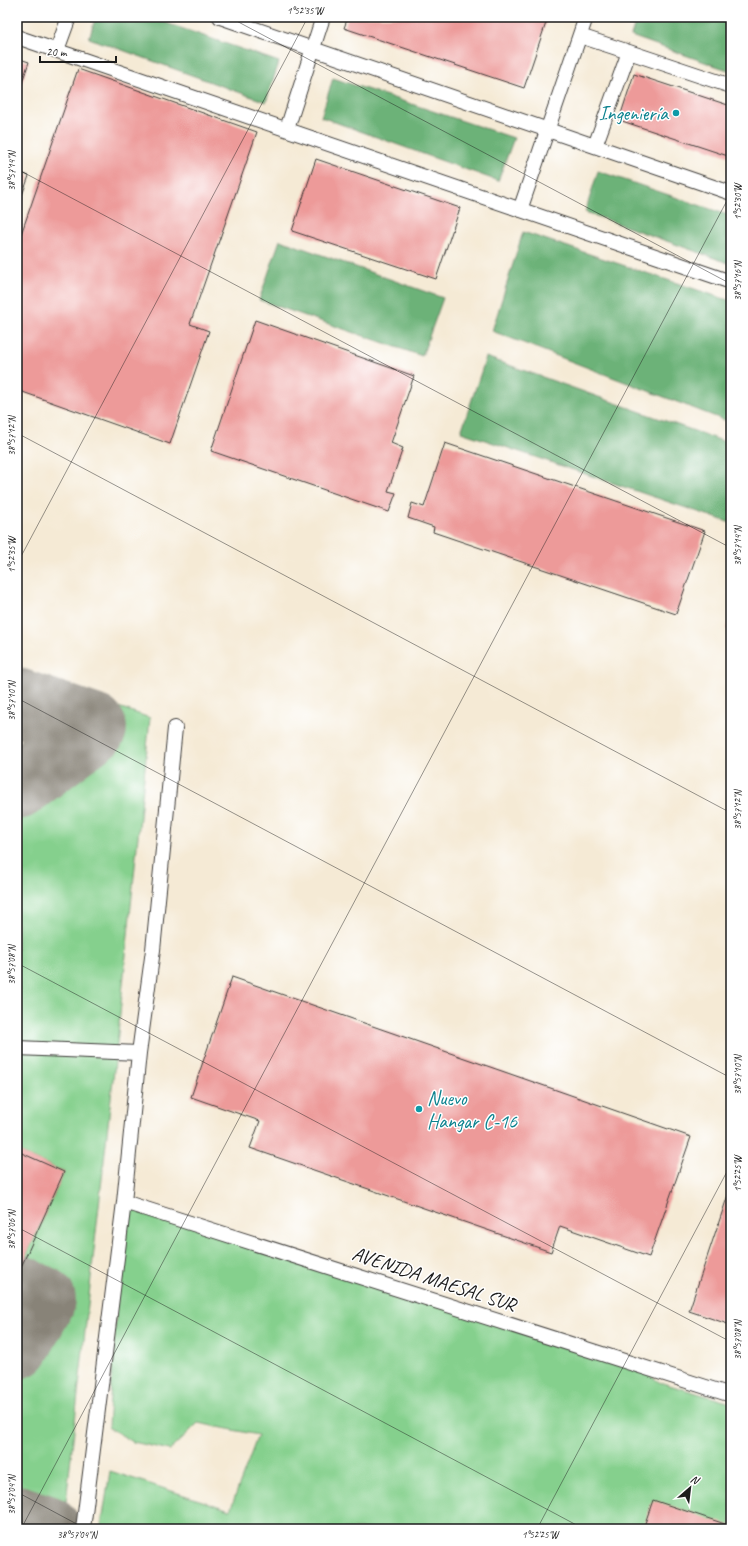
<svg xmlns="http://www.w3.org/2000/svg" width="748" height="1546" viewBox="0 0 748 1546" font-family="Caveat,sans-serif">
<rect width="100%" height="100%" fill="#fff"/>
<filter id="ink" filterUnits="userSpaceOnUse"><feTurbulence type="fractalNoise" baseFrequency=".025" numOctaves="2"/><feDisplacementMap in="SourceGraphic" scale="8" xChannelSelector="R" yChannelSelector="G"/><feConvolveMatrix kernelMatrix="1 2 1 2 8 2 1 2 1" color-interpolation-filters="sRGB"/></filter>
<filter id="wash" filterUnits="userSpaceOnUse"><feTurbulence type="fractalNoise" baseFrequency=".012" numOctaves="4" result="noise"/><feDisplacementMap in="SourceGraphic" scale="16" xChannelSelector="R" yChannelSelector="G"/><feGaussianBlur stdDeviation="0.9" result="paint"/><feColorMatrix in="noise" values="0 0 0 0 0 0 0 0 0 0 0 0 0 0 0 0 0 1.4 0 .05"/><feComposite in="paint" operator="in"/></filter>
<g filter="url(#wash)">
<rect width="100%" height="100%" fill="#f5ead5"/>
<!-- green -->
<path fill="#85d08d" stroke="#507654" d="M113 705 150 718 117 1044 63 1529H47L17 1519V1345L42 1300 17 1288V1276L64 1172 17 1151V785L93 728Z
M124 1202 635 1364 659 1382 731 1403V1529H101L110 1471 230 1510 258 1435 198 1423 170 1450 133 1442 108 1427Z"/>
<!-- forest -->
<path fill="#6cb278" stroke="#44674a" d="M96 17H149L279 62 266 102 89 38Z
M637 17H731L730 71 631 36Z
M333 78 514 138 498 181 321 117Z
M598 171 731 216V264L585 212Z
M523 232 731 301V418L724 420 492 331Z
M280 240 443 298 422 356 259 300Z
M486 357 731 444V523L461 432Z"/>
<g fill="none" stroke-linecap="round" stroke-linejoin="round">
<!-- taxiway -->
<path stroke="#888378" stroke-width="68" d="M17 702 93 728 17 786
M17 1288 42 1300 17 1345
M17 1519 47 1529"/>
</g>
<g id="blocks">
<!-- building -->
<path fill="#ed9a99" d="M348 17H548L524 88 344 28Z
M17 58 29 62 17 97Z
M78 69 257 132 190 324 209 331 170 444 17 390V246Z
M634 74 731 106V157L619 120Z
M316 159 460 208 436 279 292 231Z
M17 171 29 176 17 209Z
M255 320 414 376 391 443 403 448 388 491 396 493 389 512 211 451Z
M445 443 705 531 676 614 433 532 434 527 408 518 412 503 424 507Z
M731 616V630L726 629Z
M232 977 691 1137 649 1257 560 1226 551 1252 250 1148 260 1121 191 1097Z
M17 1151 64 1172 17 1276Z
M731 1186V1325L689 1311Z
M653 1500 731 1526V1529H643Z"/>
</g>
</g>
<g filter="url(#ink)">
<use href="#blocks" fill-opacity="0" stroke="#3d3b38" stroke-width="1"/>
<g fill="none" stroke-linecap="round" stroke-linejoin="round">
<defs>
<path id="service" d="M220 17 731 193
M580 36 629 52
M17 37 731 282
M57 50 69 17
M287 129 323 17
M595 146 629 52 731 86
M520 210 586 17
M17 1048 139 1053
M124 1202 731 1395
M83 1529 124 1202 139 1053 153 950 175 728"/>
</defs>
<!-- service casing -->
<use href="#service" stroke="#3d3b38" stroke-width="16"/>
<!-- service -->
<use href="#service" stroke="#fff" stroke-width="14"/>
</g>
</g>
<!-- ticks -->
<path fill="none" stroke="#1c1c1c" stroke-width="1" stroke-opacity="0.45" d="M229 17 731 284M727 17 731 19M17 169 731 548M17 433 731 813M17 564 308 17M17 698 731 1078M17 963 731 1342M17 1227 584 1529M17 1492 86 1529M21 1529 731 193M537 1529 731 1164"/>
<!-- markers -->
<g fill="#0f9aa8" stroke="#fff" stroke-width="1.5">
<circle cx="676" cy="113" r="4"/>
<circle cx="419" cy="1109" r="4"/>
</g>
<g text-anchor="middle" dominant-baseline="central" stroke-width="3" stroke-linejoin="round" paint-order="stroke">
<!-- culture labels -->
<g font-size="20" fill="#0d838f" stroke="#fff" text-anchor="end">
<text x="668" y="113">Ingeniería</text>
<text x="427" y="1098" text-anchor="start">Nuevo<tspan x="427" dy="23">Hangar C-16</tspan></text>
</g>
<!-- street labels -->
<g font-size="20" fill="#1c1c1c" stroke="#fff">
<text transform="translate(434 1279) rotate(18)">AVENIDA MAESAL SUR</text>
</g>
</g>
<!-- margin -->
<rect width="748" height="1546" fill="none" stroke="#fff" stroke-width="44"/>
<!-- north arrow -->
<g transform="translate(690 1488) rotate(28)" stroke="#ffffff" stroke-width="3" paint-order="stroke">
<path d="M0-3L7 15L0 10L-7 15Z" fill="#1c1c1c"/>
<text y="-6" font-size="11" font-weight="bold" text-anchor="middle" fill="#1c1c1c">N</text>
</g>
<!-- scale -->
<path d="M40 56v6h76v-6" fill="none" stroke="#1c1c1c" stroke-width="2"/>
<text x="46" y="56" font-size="12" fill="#1c1c1c" stroke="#ffffff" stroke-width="3" paint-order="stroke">20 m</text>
<rect x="22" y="22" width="704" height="1502" fill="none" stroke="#1c1c1c" stroke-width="1.5"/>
<g font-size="10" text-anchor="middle" fill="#1c1c1c">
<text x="305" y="14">1°52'35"W</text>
<text transform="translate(11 171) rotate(-90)" y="4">38°57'14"N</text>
<text transform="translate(737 202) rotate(-90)" y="4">1°52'30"W</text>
<text transform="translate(737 281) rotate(-90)" y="4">38°57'16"N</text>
<text transform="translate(11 436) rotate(-90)" y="4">38°57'12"N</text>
<text transform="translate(737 546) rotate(-90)" y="4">38°57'14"N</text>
<text transform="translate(11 555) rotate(-90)" y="4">1°52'35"W</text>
<text transform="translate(11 701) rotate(-90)" y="4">38°57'10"N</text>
<text transform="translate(737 810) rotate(-90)" y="4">38°57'12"N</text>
<text transform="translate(11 965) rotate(-90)" y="4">38°57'08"N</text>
<text transform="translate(737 1075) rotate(-90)" y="4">38°57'10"N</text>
<text transform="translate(737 1174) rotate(-90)" y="4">1°52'25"W</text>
<text transform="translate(11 1230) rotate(-90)" y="4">38°57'06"N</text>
<text transform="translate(737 1340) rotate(-90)" y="4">38°57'08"N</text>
<text transform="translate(11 1495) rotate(-90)" y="4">38°57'04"N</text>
<text x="77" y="1538">38°57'04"N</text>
<text x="540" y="1538">1°52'25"W</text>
</g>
</svg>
